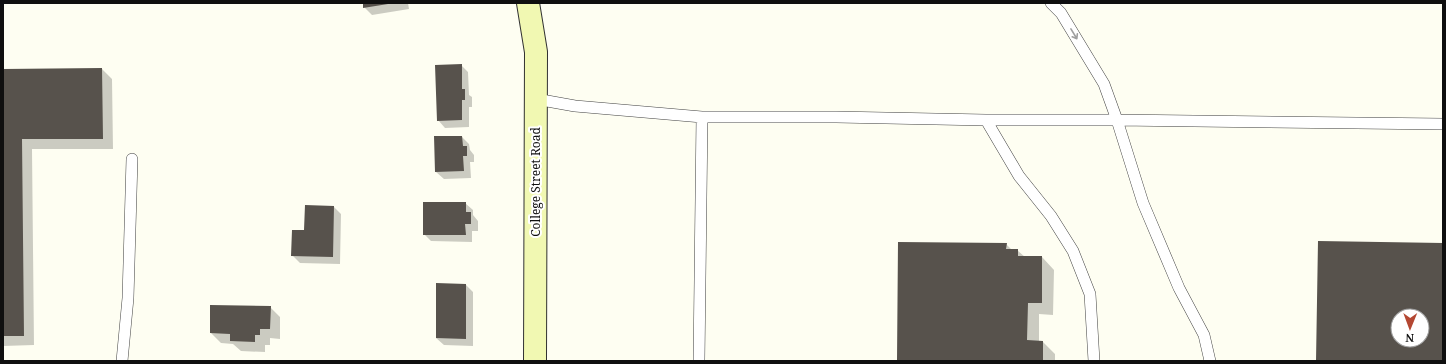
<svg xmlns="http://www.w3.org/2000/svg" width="1446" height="364" viewBox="0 0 1446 364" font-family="'Noto Serif',serif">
<rect width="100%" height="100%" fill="#fefef2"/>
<!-- shadow -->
<path fill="#0003" d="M364 3H408L409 9 372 15 364 7Z
M461 65 468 72 469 95 472 97V107H469V127L445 128 438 120Z
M102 69 112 79 113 149H32L34 345 3 346V70Z
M462 137 469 144 470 150 474 155V162H470L471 178 444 179 436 172Z
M465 203 473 210V215L478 221V231H472V242L431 241 424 234Z
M334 207 341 214 340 264 300 263 292 255 305 231Z
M1006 244 1012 250H1017L1025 257H1042L1054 270 1053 315 1039 314V342H1043L1055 354V361H898Z
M437 284 466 285 473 292V346L444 345 436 338Z
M211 306 270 307 280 317V339L270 338V345H265V352L241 351 233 344 221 343 211 333Z"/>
<!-- building -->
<path fill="#57524c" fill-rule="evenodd" d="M363 3H388V4L363 8Z
M462 64V89H465V100H462V120L437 121 435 65Z
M102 68 103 139H22L24 336H3V69Z
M434 136H462L463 146H467V156H463L464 171 435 172Z
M423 202H466V212H471V224H465L466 235H423Z
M305 205 334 206 333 257 291 256 292 230H304Z
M1318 241 1443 243V361H1316ZM1398 316H1422V340H1398Z
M898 242 1007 243 1006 249H1018V256H1042V303H1028L1027 340 1043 341V361H897Z
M436 283 466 284V339L436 338Z
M210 305 271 306 270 329H260V335H255V342L230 341V334L210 333Z"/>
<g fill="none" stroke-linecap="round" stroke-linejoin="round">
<defs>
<path id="lane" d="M1051 3 1061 13 1104 84 1117 120 1143 203 1179 288 1204 335 1210 361
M536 99 575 106 702 117H836L986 120H1117L1443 124
M986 120 1019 176 1051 216 1073 251 1090 294 1094 361
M122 361 128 298 132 159
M699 361 702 117"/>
<path id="secondary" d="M528 3 536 52 535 361"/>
</defs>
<!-- lane casing -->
<use href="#lane" stroke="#424242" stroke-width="12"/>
<!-- secondary casing -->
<use href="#secondary" stroke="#313131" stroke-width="24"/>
<!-- lane -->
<use href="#lane" stroke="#fff" stroke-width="11"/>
<!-- secondary -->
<use href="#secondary" stroke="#f1f8b2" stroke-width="22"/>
</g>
<!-- one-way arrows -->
<defs><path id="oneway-shaft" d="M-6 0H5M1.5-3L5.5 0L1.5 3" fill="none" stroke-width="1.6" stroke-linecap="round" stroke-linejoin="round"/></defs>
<use stroke="#9f9f9f" href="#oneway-shaft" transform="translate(1074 34) rotate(59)"/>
<g text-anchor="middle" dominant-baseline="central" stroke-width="4" stroke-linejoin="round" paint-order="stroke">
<!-- street labels -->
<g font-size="12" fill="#0f0f0f" stroke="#fff">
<text transform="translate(535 182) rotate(-90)">College Street Road</text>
</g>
</g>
<!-- border -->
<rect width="1446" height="364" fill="none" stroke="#0f0f0f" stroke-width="8"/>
<!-- north arrow -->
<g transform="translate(1410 328) rotate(181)"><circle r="19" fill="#ffffff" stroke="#9f9f9f"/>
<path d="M0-3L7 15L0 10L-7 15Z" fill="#b44732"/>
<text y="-6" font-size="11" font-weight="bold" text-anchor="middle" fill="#0f0f0f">N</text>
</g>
</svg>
